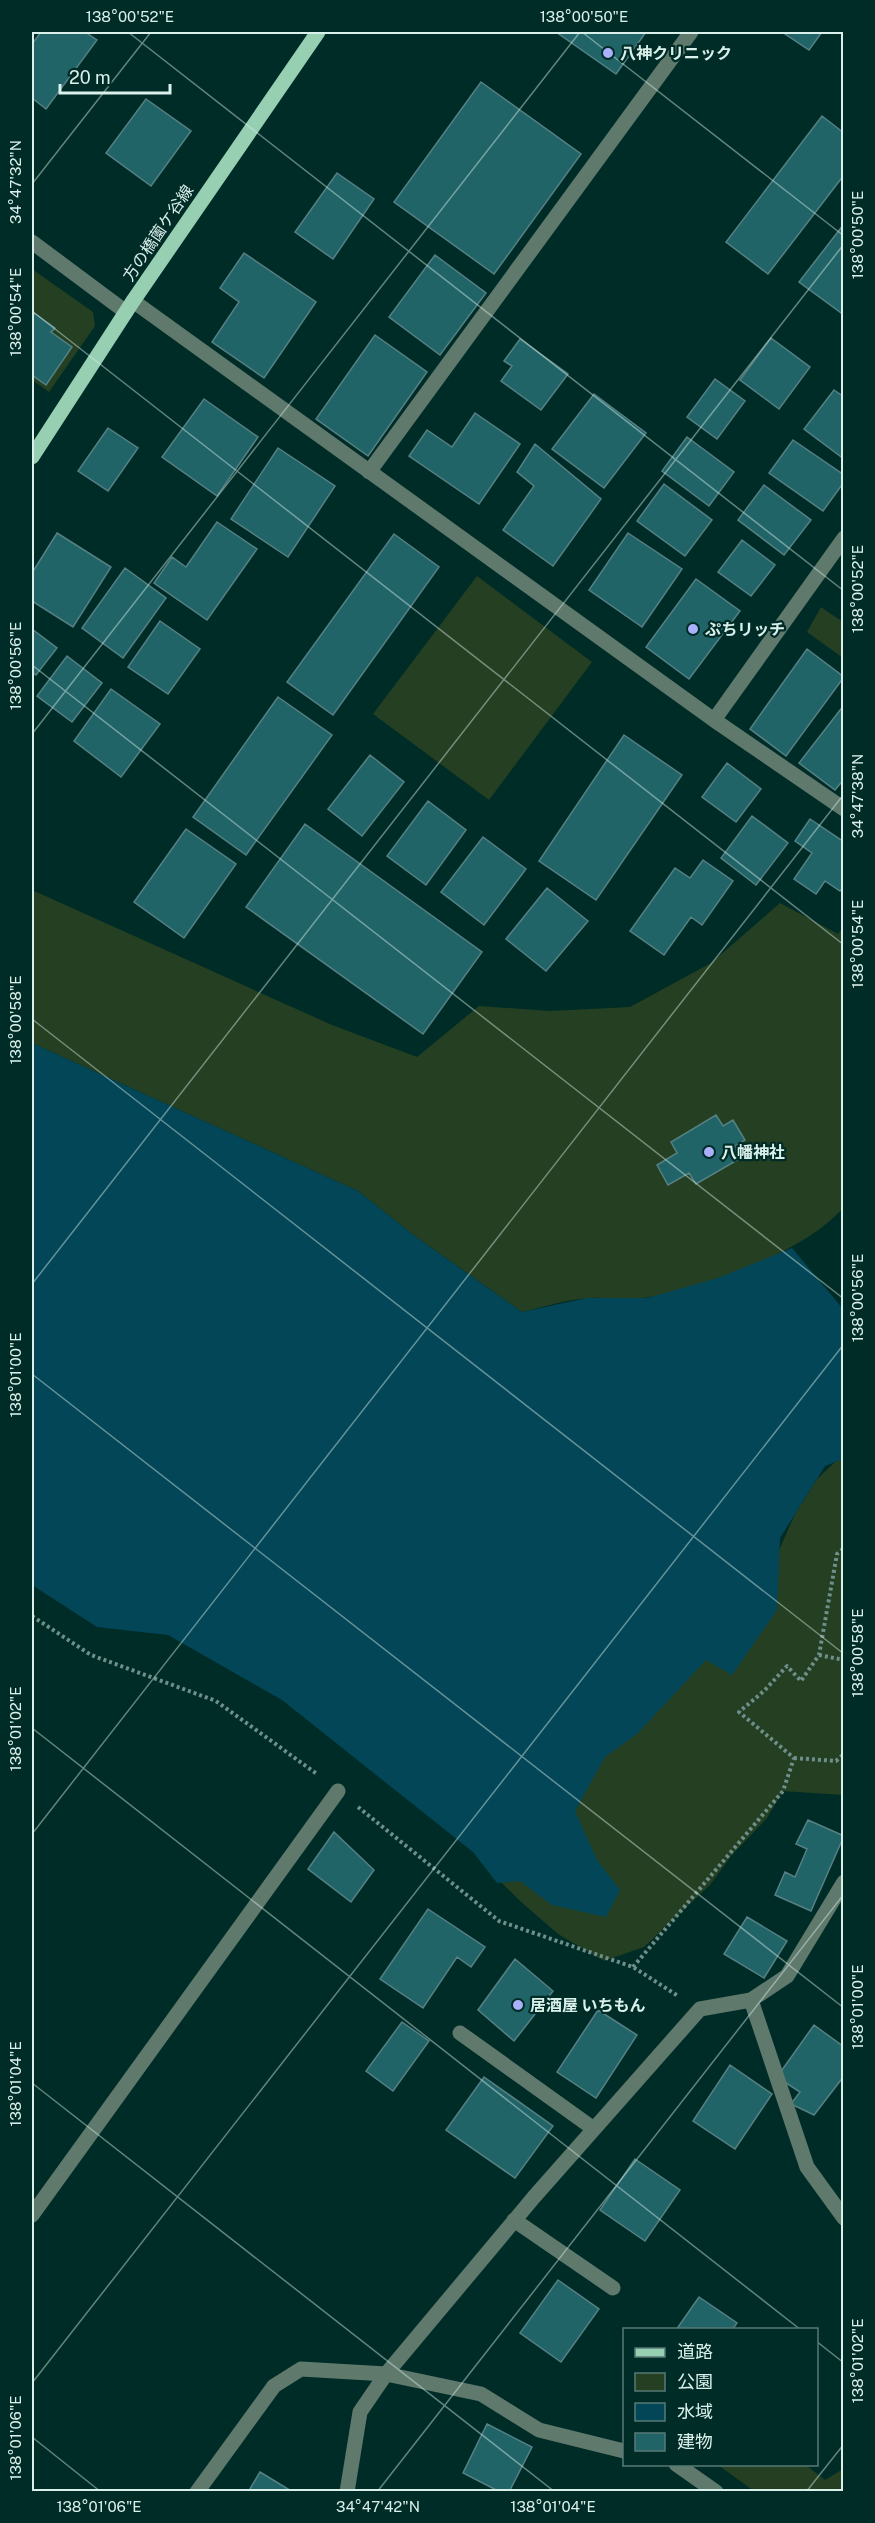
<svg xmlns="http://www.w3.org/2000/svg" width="875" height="2523" viewBox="0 0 875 2523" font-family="'Public Sans','Noto Sans JP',sans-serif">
<rect width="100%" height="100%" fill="#002c27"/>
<!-- green -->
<path fill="#243f22" d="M32 269 93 312 95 326 49 392 32 380Z
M477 576 592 662 489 800 373 714Z
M821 607 843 622V658L807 632Z
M32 890 332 1025 417 1057 479 1006 550 1011 630 1007 711 963 780 903 838 934 843 927V1208C802 1254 710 1284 650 1297 631 1301 609 1297 590 1298 568 1299 544 1307 522 1312L416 1237 358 1191 32 1043Z
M843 1458V1795L783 1791 767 1818 732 1855 710 1885 644 1947 604 1961 558 1934 520 1901 482 1863 764 1584 795 1514 817 1479 835 1462Z
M718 2465H806L825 2480 843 2469V2491H754Z"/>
<!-- water -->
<path fill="#034657" d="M32 1043 358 1191 416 1237 522 1312 587 1298H647L718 1278 792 1248 843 1309V1459L825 1466 780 1538 777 1610 732 1675 706 1660 637 1734 605 1757 575 1811 597 1860 620 1890 606 1917 552 1905 520 1881 497 1883 473 1852 282 1700 168 1635 97 1627 32 1585Z"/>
<!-- building -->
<path fill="#216468" stroke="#568184" stroke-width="1.5" d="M41 32H85L97 40 46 109 32 98V44Z
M556 32H646L616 74Z
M782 32H822L809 50Z
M481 82 581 154 494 274 394 202Z
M146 99 191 131 151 186 106 153Z
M822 116 844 133V175L768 274 726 242Z
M337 173 374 199 333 259 295 232Z
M844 224V315L799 282Z
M244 253 316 302 264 378 212 342 239 302 220 288Z
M435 255 486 293 440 355 389 317Z
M34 313 55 328 51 332 72 347 46 385 32 375V317Z
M375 335 427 372 368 456 316 419Z
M771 338 810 367 779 409 740 380Z
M520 339 568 374 541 410 501 381 512 366 504 361Z
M715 379 745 401 717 439 687 417Z
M834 390 844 397V459L804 429Z
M594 394 646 433 604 488 552 449Z
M204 399 258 437 217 496 162 457Z
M475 413 520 444 479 504 409 456 427 430 452 447Z
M108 428 138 448 108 491 78 471Z
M687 437 734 472 709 506 662 471Z
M793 440 844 475V482L823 511 769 473Z
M535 444 601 499 553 566 503 530 534 486 517 472Z
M278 448 335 486 288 557 231 519Z
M664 484 712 520 685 556 637 521Z
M764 485 811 520 784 555 738 520Z
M217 522 257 549 207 620 154 583 172 557 186 567Z
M57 533 111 567 73 627 32 601V573Z
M628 533 682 569 642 627 589 590Z
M394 534 439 567 333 715 287 682Z
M742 540 775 565 751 596 718 572Z
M125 568 166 598 123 658 82 628Z
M696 579 740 611 689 679 646 647Z
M160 621 200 649 168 694 128 667Z
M32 629 57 648 36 675 32 672Z
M807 649 844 677 786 756 750 729Z
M67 656 102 683 72 722 37 696Z
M111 689 160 724 121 777 74 741Z
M278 697 332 735 246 855 193 817Z
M844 705V779L835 790 799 763Z
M624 735 682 775 596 900 539 861Z
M370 755 404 782 362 836 328 809Z
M727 763 761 789 736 822 702 797Z
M428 801 466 830 426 885 387 856Z
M752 816 788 843 756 885 721 858Z
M810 819 844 842V886L840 891 825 881 816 894 794 879 812 853 795 841Z
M305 824 482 952 423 1034 246 907Z
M186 829 236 864 184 938 134 902Z
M483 837 526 869 484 925 441 892Z
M703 860 733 881 702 925 691 917 664 955 630 931 675 868 690 878Z
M547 888 588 921 546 971 506 939Z
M716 1115 723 1126 733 1120 745 1140 735 1146 741 1158 696 1184 689 1173 668 1185 657 1165 677 1153 671 1142Z
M808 1820 844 1836 811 1911 775 1895 785 1872 795 1877 807 1849 796 1844Z
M334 1832 374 1870 351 1902 308 1869Z
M428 1909 485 1947 471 1967 457 1957 423 2008 380 1979Z
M747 1917 787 1941 764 1978 724 1954Z
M515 1959 553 1991 514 2041 478 2010Z
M598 2010 637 2035 596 2098 557 2072Z
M402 2022 429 2041 393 2091 366 2071Z
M814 2025 844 2047V2076L814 2115 791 2104 800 2092 777 2077Z
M730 2065 772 2094 735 2149 693 2121Z
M484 2077 553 2126 515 2178 446 2130Z
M635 2159 680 2190 645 2241 600 2210Z
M558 2280 599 2309 561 2362 520 2333Z
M699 2297 737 2323 732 2330H676Z
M487 2424 532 2447 509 2492H500L463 2473Z
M260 2472 293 2492H248Z"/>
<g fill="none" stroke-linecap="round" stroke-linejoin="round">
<!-- path -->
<path stroke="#6e8f8a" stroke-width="4" stroke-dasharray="3 3" stroke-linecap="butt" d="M32 1616 91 1655 216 1701 317 1774
M819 1655 844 1660
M794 1758 836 1761 844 1754
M358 1807 499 1921 633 1967 678 1996
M633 1967 783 1791 794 1758 739 1712 764 1691 787 1666 801 1681 819 1655 837 1554 844 1548"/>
<!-- minor -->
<path stroke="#5f796c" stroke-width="15" d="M32 242 126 312
M133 301 714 720 844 809
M369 472 691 32
M714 720 844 538
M751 2000 807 2167 844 2218
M460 2033 594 2129
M32 2215 338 1791
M514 2220 613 2288
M676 2464 716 2492
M197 2492 274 2386 301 2369 386 2374 481 2394 539 2430 624 2451
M347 2492 360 2412 386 2374 534 2197 700 2009 751 2000 787 1976 844 1882"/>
<!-- major -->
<path stroke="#97cfb3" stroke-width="15" d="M32 457 133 301 318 32"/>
</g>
<!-- ticks -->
<path fill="none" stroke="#daf0eb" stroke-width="1.5" stroke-opacity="0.45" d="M128 32 844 591M582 32 844 236M32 184 151 32M32 311 844 945M32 665 844 1299M32 734 580 32M32 1019 844 1654M32 1284 844 244M32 1374 844 2008M32 1728 801 2330M32 1834 844 794M32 2083 555 2492M816 2341 844 2363M32 2383 844 1344M32 2437 101 2492M377 2492 844 1894M806 2492 844 2444"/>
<!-- markers -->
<g fill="#aab0fb" stroke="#002c27" stroke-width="2">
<circle cx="608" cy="53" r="6"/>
<circle cx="693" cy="629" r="6"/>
<circle cx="709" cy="1152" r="6"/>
<circle cx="518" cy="2005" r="6"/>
</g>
<g text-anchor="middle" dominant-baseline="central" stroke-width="4.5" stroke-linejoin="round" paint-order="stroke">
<!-- poi labels -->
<g font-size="16" font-weight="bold" fill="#daf0eb" stroke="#002c27" text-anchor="start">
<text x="620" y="53">八神クリニック</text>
<text x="705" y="629">ぷちリッチ</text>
<text x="721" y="1152">八幡神社</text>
<text x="530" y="2005">居酒屋 いちもん</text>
</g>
<!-- street labels -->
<g font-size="16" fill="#daf0eb" stroke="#002c27">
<text transform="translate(158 233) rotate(-56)">方の橋薗ケ谷線</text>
</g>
</g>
<!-- border -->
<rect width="875" height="2523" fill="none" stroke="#002c27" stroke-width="66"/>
<!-- legend -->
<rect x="623" y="2328" width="195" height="138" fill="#002c27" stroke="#577a75" stroke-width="1.5"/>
<rect x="635" y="2348" width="30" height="9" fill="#97cfb3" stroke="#577a75" stroke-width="1.5"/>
<text x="677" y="2358" font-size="18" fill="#daf0eb">道路</text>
<rect x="635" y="2373" width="30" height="18" fill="#243f22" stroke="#577a75" stroke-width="1.5"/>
<text x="677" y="2388" font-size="18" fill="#daf0eb">公園</text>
<rect x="635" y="2403" width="30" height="18" fill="#034657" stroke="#577a75" stroke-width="1.5"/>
<text x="677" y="2418" font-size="18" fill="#daf0eb">水域</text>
<rect x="635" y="2433" width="30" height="18" fill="#216468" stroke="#577a75" stroke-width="1.5"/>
<text x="677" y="2448" font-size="18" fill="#daf0eb">建物</text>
<!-- scale -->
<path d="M60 84v9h110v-9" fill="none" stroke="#daf0eb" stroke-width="3"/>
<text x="69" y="84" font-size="18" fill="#daf0eb" stroke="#002c27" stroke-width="4.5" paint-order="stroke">20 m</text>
<rect x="33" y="33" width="809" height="2457" fill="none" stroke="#daf0eb" stroke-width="2"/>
<g font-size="15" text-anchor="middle" fill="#daf0eb">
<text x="130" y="22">138°00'52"E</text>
<text x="584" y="22">138°00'50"E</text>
<text transform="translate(16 182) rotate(-90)" y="5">34°47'32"N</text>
<text transform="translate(858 235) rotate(-90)" y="5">138°00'50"E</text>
<text transform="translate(16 312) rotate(-90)" y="5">138°00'54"E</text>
<text transform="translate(858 589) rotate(-90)" y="5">138°00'52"E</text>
<text transform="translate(16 666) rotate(-90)" y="5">138°00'56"E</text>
<text transform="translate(858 796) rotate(-90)" y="5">34°47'38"N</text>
<text transform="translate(858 944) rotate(-90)" y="5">138°00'54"E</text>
<text transform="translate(16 1020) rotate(-90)" y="5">138°00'58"E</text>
<text transform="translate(858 1298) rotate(-90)" y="5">138°00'56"E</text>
<text transform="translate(16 1375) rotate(-90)" y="5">138°01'00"E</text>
<text transform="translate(858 1653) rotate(-90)" y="5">138°00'58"E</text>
<text transform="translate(16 1729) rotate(-90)" y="5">138°01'02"E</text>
<text transform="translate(858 2007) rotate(-90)" y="5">138°01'00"E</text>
<text transform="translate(16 2084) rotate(-90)" y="5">138°01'04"E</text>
<text transform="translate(858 2361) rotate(-90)" y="5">138°01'02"E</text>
<text transform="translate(16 2438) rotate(-90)" y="5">138°01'06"E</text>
<text x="99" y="2512">138°01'06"E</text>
<text x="378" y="2512">34°47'42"N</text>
<text x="553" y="2512">138°01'04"E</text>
</g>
</svg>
